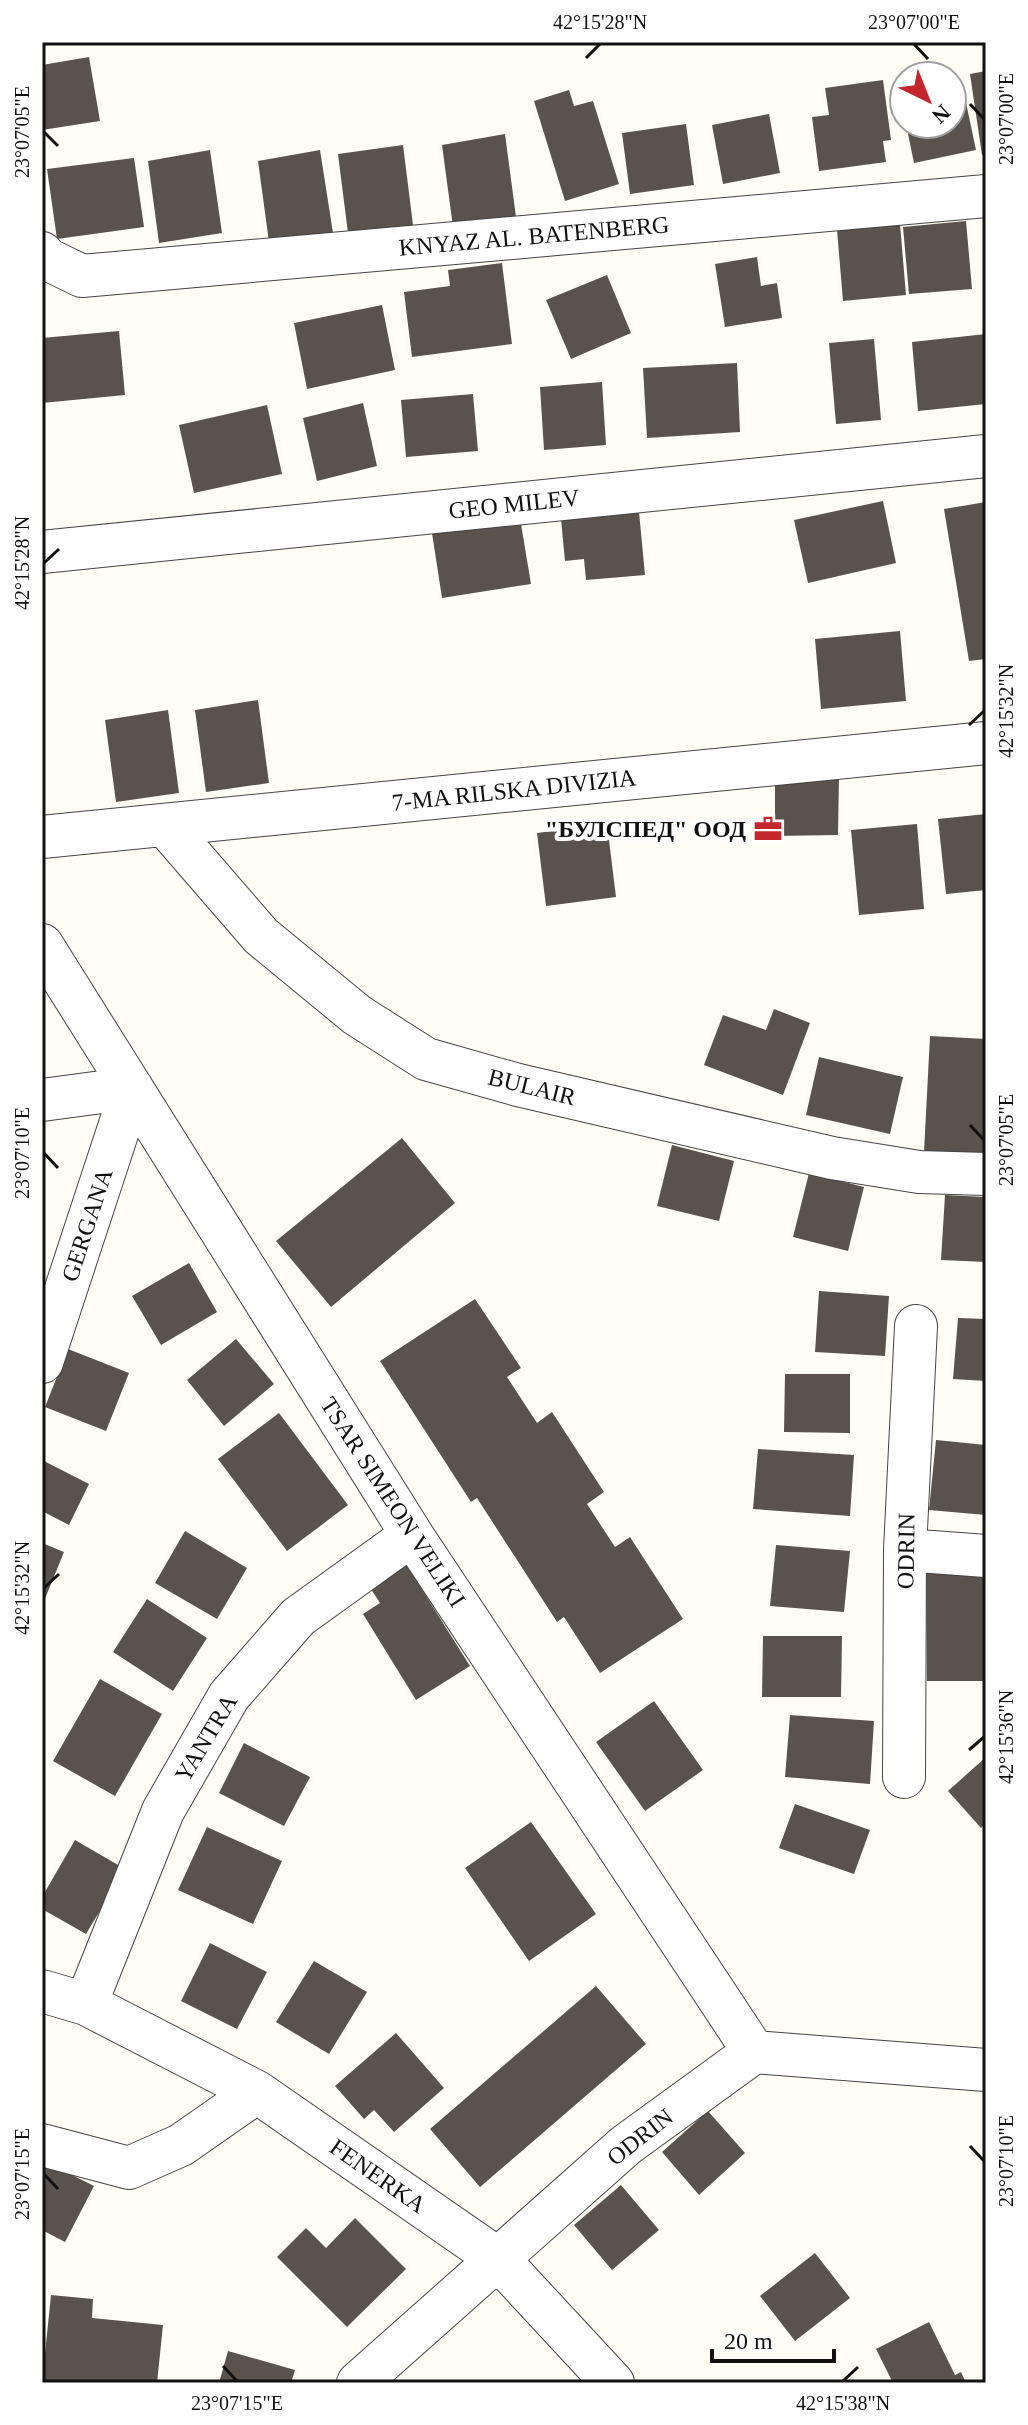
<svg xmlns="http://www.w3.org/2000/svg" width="1028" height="2425" viewBox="0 0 1028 2425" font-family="Georgia,serif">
<rect width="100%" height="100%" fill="#fffdf5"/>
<!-- building -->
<path fill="#5a524d" d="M89 57 100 121 42 130V65Z
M986 71V155H982L970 74Z
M883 80 891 140 883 141 886 162 819 171 812 117 829 115 825 88Z
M569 90 574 106 593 101 619 184 565 201 534 101Z
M964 93 976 150 914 163 906 124H952V96Z
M769 114 780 173 723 184 712 125Z
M686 124 694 185 630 194 622 133Z
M505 134 516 217 453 227 442 145Z
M403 145 414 233 349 241 338 154Z
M210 150 222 233 159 243 148 161Z
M320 150 333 233 269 242 258 161Z
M134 158 144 227 57 239 47 169Z
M966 221 972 289 909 294 903 227Z
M900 224 906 295 843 301 837 230Z
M757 257 761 286 777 283 782 318 725 327 715 264Z
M502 263 512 344 412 357 404 292 450 286 448 270Z
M607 275 631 333 571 359 546 300Z
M382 305 395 370 307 389 294 323Z
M119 331 125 395 42 403V338Z
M986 334V404L918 411 912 342Z
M874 339 881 420 836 424 829 343Z
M737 363 740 432 647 438 643 368Z
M602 382 606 445 544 450 540 387Z
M473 394 478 451 406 457 401 400Z
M363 403 377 466 317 481 303 418Z
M267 405 282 474 194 493 179 425Z
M883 501 896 563 808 583 794 520Z
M986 502V659L969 661 944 509Z
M639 512 645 575 586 580 584 559 565 561 561 519Z
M520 518 531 584 442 598 432 533Z
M900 631 906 701 821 709 815 639Z
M258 700 269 783 206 792 195 710Z
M168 710 179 793 116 802 105 720Z
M775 776H839L838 835 775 836Z
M986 814V890L946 894 938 819Z
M607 824 616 897 546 906 537 833Z
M917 824 924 909 859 915 851 830Z
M774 1009 810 1023 783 1095 704 1065 723 1015 766 1030Z
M930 1036 986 1039V1155L924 1152Z
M819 1057 903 1077 890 1134 806 1115Z
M402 1138 455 1203 331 1307 276 1241Z
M672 1145 734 1161 719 1221 657 1206Z
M809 1173 864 1187 848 1251 793 1237Z
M945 1195 986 1197V1262L941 1260Z
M189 1263 217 1312 161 1345 132 1296Z
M819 1291 889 1296 885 1356 815 1352Z
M475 1299 521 1368 507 1377 537 1423 552 1412 604 1492 587 1504 615 1547 630 1537 683 1619 600 1673 564 1617 557 1622 477 1498 471 1502 380 1361Z
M958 1318 986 1319V1381L953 1379Z
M236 1339 274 1384 224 1426 187 1380Z
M68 1349 129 1373 106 1431 45 1407Z
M785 1374H850V1433L784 1432Z
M279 1413 348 1505 287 1551 218 1459Z
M936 1440 986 1445V1515L929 1510Z
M758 1449 854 1455 850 1516 753 1509Z
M42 1460 89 1484 69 1525 42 1511Z
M185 1531 247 1568 217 1619 155 1583Z
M42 1543 64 1552 42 1606Z
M776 1545 850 1551 844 1612 770 1606Z
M404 1561 470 1666 416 1700 363 1614 380 1603 367 1583Z
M986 1570V1681H927L926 1571Z
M147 1599 207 1638 173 1691 113 1652Z
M763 1636H842L841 1697H762Z
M100 1679 162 1714 115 1796 53 1761Z
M654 1701 703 1770 645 1811 596 1742Z
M790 1715 874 1721 870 1784 785 1777Z
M244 1743 310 1777 284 1826 219 1793Z
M986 1757V1823L981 1828 948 1791Z
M795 1804 870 1830 854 1874 779 1848Z
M531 1822 596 1914 529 1961 465 1868Z
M207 1827 282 1861 253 1924 178 1890Z
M75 1840 125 1869 86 1934 42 1909V1897Z
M210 1943 267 1972 237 2029 181 2001Z
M314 1961 367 1992 329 2054 276 2022Z
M596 1986 646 2044 480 2187 430 2129Z
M396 2033 444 2088 394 2132 374 2110 364 2119 335 2086Z
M708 2111 745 2153 699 2195 662 2152Z
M42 2160 94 2186 65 2242 42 2230Z
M621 2185 659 2230 612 2270 574 2225Z
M355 2218 406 2269 347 2327 277 2257 306 2228 326 2248Z
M815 2253 850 2298 795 2341 760 2296Z
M51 2295 93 2299 92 2318 163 2325 157 2383H42Z
M929 2322 955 2375 961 2372 966 2383H893L876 2349Z
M228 2351 295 2370 291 2383H219Z"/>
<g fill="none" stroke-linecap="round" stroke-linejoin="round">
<defs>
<path id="minor" d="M42 253 47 259 82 276 986 196
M42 552 986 456
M165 825 261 936 357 1015 426 1059 518 1085 832 1158 919 1172 986 1174
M42 837 986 743
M42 945 412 1535 754 2052
M42 1100 132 1088 42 1362
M905 1550 986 1556
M904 1777 905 1550 916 1326
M42 1991 86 2004 257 2092 498 2259 613 2383
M86 2004 163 1811 229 1696 298 1617 412 1535
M42 2145 129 2168 181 2145 257 2092
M358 2383 626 2145 754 2052 986 2070"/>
</defs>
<!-- minor casing -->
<use href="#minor" stroke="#444" stroke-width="44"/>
<!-- minor -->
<use href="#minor" stroke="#fff" stroke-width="42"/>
</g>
<!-- ticks -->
<path fill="none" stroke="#111" stroke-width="3" d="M914 44 928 59M586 58 600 44M970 104 984 119M44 132 58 146M44 563 59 549M969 725 984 711M970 1125 984 1140M44 1153 58 1168M44 1588 59 1574M969 1750 984 1737M970 2146 984 2161M44 2174 58 2189M223 2366 237 2381M843 2381 858 2367"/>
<!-- icons -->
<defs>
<symbol id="office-bare" viewBox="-9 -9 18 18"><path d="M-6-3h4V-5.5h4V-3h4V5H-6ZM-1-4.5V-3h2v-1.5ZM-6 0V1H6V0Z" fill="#c4262e" stroke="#fff" stroke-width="2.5" paint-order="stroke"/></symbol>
</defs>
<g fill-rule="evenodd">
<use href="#office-bare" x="748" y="809" width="40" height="40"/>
</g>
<g text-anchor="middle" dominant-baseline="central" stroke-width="8" stroke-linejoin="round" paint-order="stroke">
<!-- street labels -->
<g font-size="24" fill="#111" stroke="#fff">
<text transform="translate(534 236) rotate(-5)">KNYAZ AL. BATENBERG</text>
<text transform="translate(514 504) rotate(-6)">GEO MILEV</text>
<text transform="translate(514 790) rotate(-6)">7-MA RILSKA DIVIZIA</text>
<text transform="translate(532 1087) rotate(14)">BULAIR</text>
<text transform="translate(87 1225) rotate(-72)">GERGANA</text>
<text transform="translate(393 1502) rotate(57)">TSAR SIMEON VELIKI</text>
<text transform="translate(906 1551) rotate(-89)">ODRIN</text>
<text transform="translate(206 1738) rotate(-59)">YANTRA</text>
<text transform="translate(640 2137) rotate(-38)">ODRIN</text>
<text transform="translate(378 2176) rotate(35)">FENERKA</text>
</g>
<!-- poi labels -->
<g font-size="24" font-weight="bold" fill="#111" stroke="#fff" text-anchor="end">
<text x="746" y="829">"БУЛСПЕД" ООД</text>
</g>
</g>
<!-- border -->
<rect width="1028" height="2425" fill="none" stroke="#ffffff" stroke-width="88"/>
<!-- north arrow -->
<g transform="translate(928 100) rotate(137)"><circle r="38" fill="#ffffff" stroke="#a0a0a0" stroke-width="2"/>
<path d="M0-6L14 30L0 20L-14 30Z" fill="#c4262e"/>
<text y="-12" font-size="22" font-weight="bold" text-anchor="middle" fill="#111111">N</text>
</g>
<!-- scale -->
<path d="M712 2349v12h122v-12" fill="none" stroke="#111111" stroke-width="4"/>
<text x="724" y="2349" font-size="24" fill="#111111" stroke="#ffffff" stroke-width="6" paint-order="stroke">20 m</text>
<rect x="44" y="44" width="940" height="2337" fill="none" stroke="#111" stroke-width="3"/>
<g font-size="20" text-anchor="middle" fill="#111">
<text x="600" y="29">42°15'28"N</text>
<text x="914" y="29">23°07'00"E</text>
<text transform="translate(1006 119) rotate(-90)" y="7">23°07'00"E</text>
<text transform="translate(22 132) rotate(-90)" y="7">23°07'05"E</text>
<text transform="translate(22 563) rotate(-90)" y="7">42°15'28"N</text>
<text transform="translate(1006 711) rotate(-90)" y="7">42°15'32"N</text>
<text transform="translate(1006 1140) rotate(-90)" y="7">23°07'05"E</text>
<text transform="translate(22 1153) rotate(-90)" y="7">23°07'10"E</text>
<text transform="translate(22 1588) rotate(-90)" y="7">42°15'32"N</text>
<text transform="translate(1006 1737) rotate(-90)" y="7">42°15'36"N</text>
<text transform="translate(1006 2161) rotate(-90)" y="7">23°07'10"E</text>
<text transform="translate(22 2174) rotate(-90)" y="7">23°07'15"E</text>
<text x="237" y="2410">23°07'15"E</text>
<text x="843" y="2410">42°15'38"N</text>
</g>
</svg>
